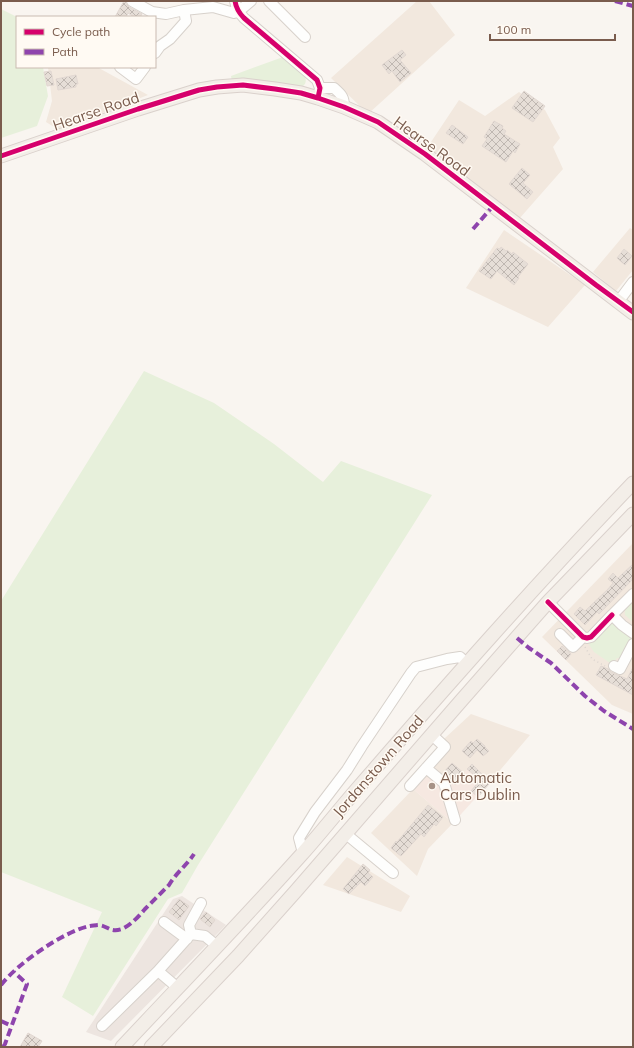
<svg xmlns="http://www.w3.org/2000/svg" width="634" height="1048" viewBox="0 0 634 1048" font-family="Mulish,sans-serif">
<defs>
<pattern id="building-cross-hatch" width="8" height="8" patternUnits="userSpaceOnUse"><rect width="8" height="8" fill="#e6ded7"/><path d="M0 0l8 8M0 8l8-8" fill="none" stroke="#bfb7b1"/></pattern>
</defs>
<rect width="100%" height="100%" fill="#f9f5f0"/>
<!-- residential -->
<path fill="#f2e8de" d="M417 1H429L455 35 368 114 331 78Z
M48 67H97L148 95 59 130 46 122 52 101Z
M519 92 545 110 560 138 553 147 563 169 519 219 425 151 459 100 485 116Z
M630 228 633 230V270L616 291 593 272Z
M504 230 585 285 548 327 466 288Z
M633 543V714L612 705 542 637Z
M471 714 530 735 490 782 472 764 454 786 431 767 445 738Z
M413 789 453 823 428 849 417 876 371 833Z
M347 857 410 896 401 912 323 885Z"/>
<!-- commercial -->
<path fill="#f6e8e1" d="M472 764 490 782 453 823 413 789 431 767 454 785Z"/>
<!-- industrial -->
<path fill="#ede5e0" d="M182 896 226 925 111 1041 86 1032 173 899Z"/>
<!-- grass -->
<path fill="#e7f0db" d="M1 9 17 17V67H43L48 96 37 126 1 138Z
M283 57 305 76C307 83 305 86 298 88L232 81 231 76Z
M144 371 214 403 274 444 323 482 341 461 432 495 198 865 182 893 168 899 93 1016 62 997 102 912 1 872V601Z
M633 600V622L625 615C624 608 628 604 633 600Z
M611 624H614L632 636V639L622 657 620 658H617L615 661 610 663 594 652 588 643 590 640 597 638Z"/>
<!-- building -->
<path fill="url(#building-cross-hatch)" stroke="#e2d8d2" d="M124 1H126V4L129 7 142 14 140 17H134L128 13 126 17H115Z
M402 50 406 55 400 60 411 73 400 82 392 71 389 74 382 65Z
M51 71 54 85 47 86 44 72Z
M76 75 78 84H76V87L58 90 56 79Z
M524 91 545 106 533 122 512 108Z
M494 121 503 126 502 128 506 131 504 134 520 144 515 153 513 151 506 162 482 146 487 139 484 137Z
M452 125 468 137 463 144 446 133Z
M522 168 530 175 523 183 533 192 527 199 509 184Z
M501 247 506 251 507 250 512 254 513 252 528 264 518 277 519 278 514 285 497 271 491 279 479 271 497 248 500 249Z
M624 249 632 256 625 265 617 258Z
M633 564V579L599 614 597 612 585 625 574 614 580 607 585 611 608 589 613 583 608 579 613 573 618 578Z
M562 646 571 654 566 660 557 651Z
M601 666 608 669 611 672 627 679 633 667V695L596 675Z
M477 739 485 746V747L489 751 483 756 477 750 470 758 462 751 471 741 473 743Z
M452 763 466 775 455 785 443 773Z
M472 764 485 777 483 779 489 784 478 797 471 791 480 780 467 769Z
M428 805 443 817 436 826 434 824 424 837 421 834 401 856 391 848 396 841 397 842Z
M363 864 370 870 368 873 373 877 365 886 361 882 349 894 343 889Z
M179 899 189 906 179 920 169 912Z
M206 912 215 920 210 927 200 919Z
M28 1033 42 1041 38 1047H20Z"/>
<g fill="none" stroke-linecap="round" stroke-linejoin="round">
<defs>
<path id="minor" d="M132 1 152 12 166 14 184 10 213 7 234 13 238 12 251 1
M235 1C236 8 239 13 244 18L317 80 320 88 318 98
M269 1 305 37
M155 53 160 46 170 39 186 21 184 10
M120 67 136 79 145 67
M320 88H334C342 95 344 97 344 107
M618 302 633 282
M633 594 612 615 622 625 633 633
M548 602 583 637 587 638 591 637 612 615
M560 634 573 647 583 637
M614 666 620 669 633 644
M426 768 444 783 455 820
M410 786 445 747 432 735
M346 834 393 873
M303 853 299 838 315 812 347 770 362 746 411 673 416 667 447 659 460 657 467 664
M164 922 187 939
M191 934 189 925 201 903
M178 988 158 971 191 934 205 936 217 946
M102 1026 158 971"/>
<path id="major" d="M1 156 138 109 199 90 217 87 243 85 275 89 301 93 318 98 344 107 378 122 425 154 633 313
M122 1047C182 983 243 920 302 854 319 835 335 815 351 796 443 690 536 584 633 483
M151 1047 238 956 295 892 460 702 548 602 633 514"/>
</defs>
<!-- minor casing -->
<use href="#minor" stroke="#d7d1cb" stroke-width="12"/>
<!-- major casing -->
<use href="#major" stroke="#dad1cc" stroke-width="15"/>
<!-- path -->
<path stroke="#dcd5d0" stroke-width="1.5" stroke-dasharray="1 3" stroke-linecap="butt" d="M585 647 592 659 605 666"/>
<!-- minor -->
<use href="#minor" stroke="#fefefd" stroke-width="10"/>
<!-- major -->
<use href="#major" stroke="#f3eee8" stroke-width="13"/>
<!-- quiet -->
<path stroke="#8e44ad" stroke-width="4" stroke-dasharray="8 4" stroke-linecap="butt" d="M615 1 633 6
M408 142 415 133
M473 229 493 206
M517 638 529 648 551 663 585 696 604 711 633 729
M1 985C17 964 64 931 90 926 92 926 96 925 99 925 108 926 110 933 122 929 131 925 139 916 145 909 153 901 161 893 169 885 176 873 187 865 194 854
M1 1021 12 1026
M3 1047 5 1044 27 984 14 972"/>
<defs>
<path id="cycleway" d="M235 1C236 8 239 13 244 18L317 80 320 88 318 98
M1 156 138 109 199 90 217 87 243 85 275 89 301 93 318 98 344 107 378 122 425 154 596 285 633 312
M548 602 583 637 587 638 591 637 612 615"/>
</defs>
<!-- cycleway casing -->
<use href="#cycleway" stroke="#fffaf3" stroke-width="8"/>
<!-- cycleway -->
<use href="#cycleway" stroke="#d6006c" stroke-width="5"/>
</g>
<!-- markers -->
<circle fill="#a69286" stroke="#fffaf3" stroke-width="1.5" cx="432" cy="786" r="4"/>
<g text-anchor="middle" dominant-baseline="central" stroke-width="3" stroke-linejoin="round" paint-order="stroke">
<!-- street labels -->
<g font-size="15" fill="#7a5c4d" stroke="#fffaf3">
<text transform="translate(96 111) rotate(-19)">Hearse Road</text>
<text transform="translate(432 146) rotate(36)">Hearse Road</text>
<text transform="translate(378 766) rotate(-49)">Jordanstown Road</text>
</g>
<!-- poi labels -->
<g font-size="15" fill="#7a5c4d" stroke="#fffaf3" text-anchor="start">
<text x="440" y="777">Automatic<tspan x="440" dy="17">Cars Dublin</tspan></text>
</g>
</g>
<!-- border -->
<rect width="634" height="1048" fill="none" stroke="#7a5c4d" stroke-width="4"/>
<!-- legend -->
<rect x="16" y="16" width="140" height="52" fill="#fffaf3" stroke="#cabbb1"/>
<rect x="24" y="29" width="20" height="6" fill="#d6006c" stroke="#cabbb1"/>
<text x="52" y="36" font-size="12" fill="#7a5c4d">Cycle path</text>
<rect x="24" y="49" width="20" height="6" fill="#8e44ad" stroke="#cabbb1"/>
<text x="52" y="56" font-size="12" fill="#7a5c4d">Path</text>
<!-- scale -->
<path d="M490 34v6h125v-6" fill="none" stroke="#7a5c4d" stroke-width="2"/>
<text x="496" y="34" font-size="12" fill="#7a5c4d" stroke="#fffaf3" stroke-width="3" paint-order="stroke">100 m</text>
</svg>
